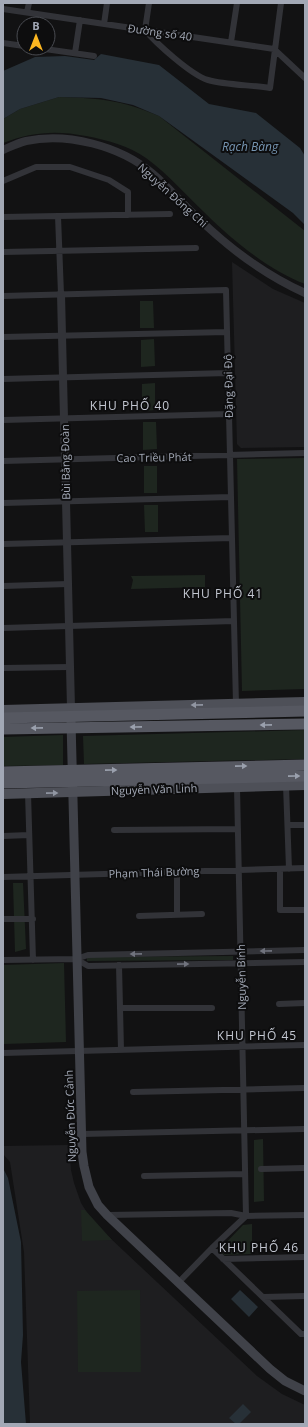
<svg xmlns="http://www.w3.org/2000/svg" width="308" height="1427" viewBox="0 0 308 1427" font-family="'Open Sans',sans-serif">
<rect width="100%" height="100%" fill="#121213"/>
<!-- built -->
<path fill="#1e1e20" d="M232 262 273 289 305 303V447L241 448 237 444Z
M69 1145 71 1170 74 1183 81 1203 93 1222 257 1376 282 1394 305 1405V1424H30L24 1252 10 1162 3 1154V1146Z"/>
<!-- green -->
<path fill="#1e261f" d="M59 97C99 98 122 100 159 116L305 231V284C270 271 232 240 206 214 186 195 168 174 146 158 129 146 107 140 86 136 56 130 31 132 3 143V119L20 109Z
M140 301H153L154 328H140Z
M154 339 155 366 141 367V340Z
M155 383V410L142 411V384Z
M143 422H156L157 449 143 450Z
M305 458V689L242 691 237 459Z
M144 466H157V493H144Z
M144 505H158V532H145Z
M205 575V587L131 589 133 580 131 576Z
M305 730V759L84 764 83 736Z
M63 735V765L3 766V737Z
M13 883H23L26 949 15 952Z
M233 956V960L87 961V957Z
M64 963 66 1042 4 1044 3 965Z
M263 1139 264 1201 254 1202V1140Z
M81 1210H85L112 1240 82 1241Z
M252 1224V1254L224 1255 219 1250 243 1225Z
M140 1290 141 1372H78L77 1291Z"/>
<!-- water -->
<path fill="#273037" d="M101 54 159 65 209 104 256 113 300 148 305 156V225L293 213 159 116 133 105 101 98 59 97 20 109 3 119V71L35 57 65 56 94 60Z
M3 1168 8 1178 21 1242 23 1335 21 1362 26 1424H3Z
M240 1290 258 1307 249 1317 231 1299Z
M243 1404 251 1412 239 1424H236L229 1418Z"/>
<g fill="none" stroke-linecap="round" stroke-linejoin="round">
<!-- minor -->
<path stroke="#323338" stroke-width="6" d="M149 3 145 30C156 43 191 75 208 80 225 85 252 85 270 88L281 3
M3 9 274 49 305 78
M27 12 29 3
M104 24 107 3
M231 42 237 3
M3 43 24 46
M38 48 94 56
M75 53 80 20
M3 181 36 167H70L109 180 128 192V215
M58 216 61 294
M3 217 170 214
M3 252 196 248
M3 296 226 290 236 704
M3 337 227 332
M3 379 228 373
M3 420 229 414
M3 461 305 453
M3 503 231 497
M3 544 232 538
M3 586 68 584
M3 628 234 621
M3 668 70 667
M286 785 289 869
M237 787 246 1216
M28 793 33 960
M288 825H305
M114 830 238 829
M3 836 29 835
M280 869V910H305
M177 871V914
M3 877 305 868
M139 916 202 914
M3 919H33
M76 959 88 966 305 962
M3 960 76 959 88 955 305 950
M119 965 121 1050
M279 1004 305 1003
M120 1008H212
M3 1053 305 1045
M133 1092 305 1088
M82 1134 305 1129
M261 1169 305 1168
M144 1176 245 1174
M107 1215 231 1213 246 1216 305 1215
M212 1248 301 1334H305
M223 1259 305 1257
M178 1283 212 1248 246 1216
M263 1297 305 1296"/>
<!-- tertiary -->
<path stroke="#323338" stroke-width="8" d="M3 150C10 147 18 143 26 141 67 132 120 146 152 173 169 187 182 204 198 218 229 248 265 275 305 293
M61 294 71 708"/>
<!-- secondary -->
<path stroke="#404249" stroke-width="9" d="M71 721 82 1152 84 1166 89 1187 98 1205 107 1215 270 1369 285 1381 305 1391"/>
<!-- primary -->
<path stroke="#4e5058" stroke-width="10" d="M3 710 305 702
M3 794 305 785"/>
<!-- trunk -->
<path stroke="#565861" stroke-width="11" d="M3 718 305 711
M3 729 305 724
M3 772 305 765
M3 783 305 776"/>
</g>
<!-- one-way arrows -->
<defs><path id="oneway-solid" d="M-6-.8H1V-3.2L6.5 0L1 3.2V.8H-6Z"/></defs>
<g fill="#9196a2">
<use href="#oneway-solid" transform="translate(197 705) rotate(179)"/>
<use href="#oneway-solid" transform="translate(52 793) rotate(-1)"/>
</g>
<g fill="#9aa0ad">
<use href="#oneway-solid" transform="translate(266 725) rotate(179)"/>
<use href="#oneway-solid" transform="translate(136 727) rotate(179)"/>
<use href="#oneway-solid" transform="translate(37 728) rotate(179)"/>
<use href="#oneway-solid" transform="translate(241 766) rotate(-1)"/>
<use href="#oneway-solid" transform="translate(111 770) rotate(-1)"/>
<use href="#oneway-solid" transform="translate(294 776) rotate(-1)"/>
</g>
<g fill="#70737d">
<use href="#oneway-solid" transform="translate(266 951) rotate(179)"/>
<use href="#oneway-solid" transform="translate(136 954) rotate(179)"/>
<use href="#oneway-solid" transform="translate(183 964) rotate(-1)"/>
</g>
<g text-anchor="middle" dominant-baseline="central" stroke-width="4" stroke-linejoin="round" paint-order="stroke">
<!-- street labels -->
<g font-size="11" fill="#a2a8b5" stroke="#0d0d0e">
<text transform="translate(160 32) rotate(8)">Đường số 40</text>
<text transform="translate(173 195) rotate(42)">Nguyễn Đổng Chi</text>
<text transform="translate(228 386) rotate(-91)">Đặng Đại Độ</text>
<text transform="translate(154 457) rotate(-1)">Cao Triều Phát</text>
<text transform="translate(65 462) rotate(-91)">Bùi Bằng Đoàn</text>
<text transform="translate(154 789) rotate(-2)">Nguyễn Văn Linh</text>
<text transform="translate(154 872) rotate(-2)">Phạm Thái Bường</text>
<text transform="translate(241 977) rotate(-91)">Nguyễn Bính</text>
<text transform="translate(70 1116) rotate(-92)">Nguyễn Đức Cảnh</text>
</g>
<!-- water labels -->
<g font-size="12" font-style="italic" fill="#7695b2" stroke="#0d0d0e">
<text x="250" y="146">Rạch Bàng</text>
</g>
<!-- neighbourhood labels -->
<g font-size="12" letter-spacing="1" fill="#c3c7d1" stroke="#0d0d0e">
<text x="130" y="405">KHU PHỐ 40</text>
<text x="223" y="593">KHU PHỐ 41</text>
<text x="257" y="1035">KHU PHỐ 45</text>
<text x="259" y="1247">KHU PHỐ 46</text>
</g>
</g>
<!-- border -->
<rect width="308" height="1427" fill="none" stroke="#a2a8b5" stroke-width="8"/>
<!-- north arrow -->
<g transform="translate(36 36)"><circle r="19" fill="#0d0d0e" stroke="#494b51"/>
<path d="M0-3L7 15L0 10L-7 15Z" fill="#fbb621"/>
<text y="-6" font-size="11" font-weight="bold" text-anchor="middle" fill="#a2a8b5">B</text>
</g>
</svg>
